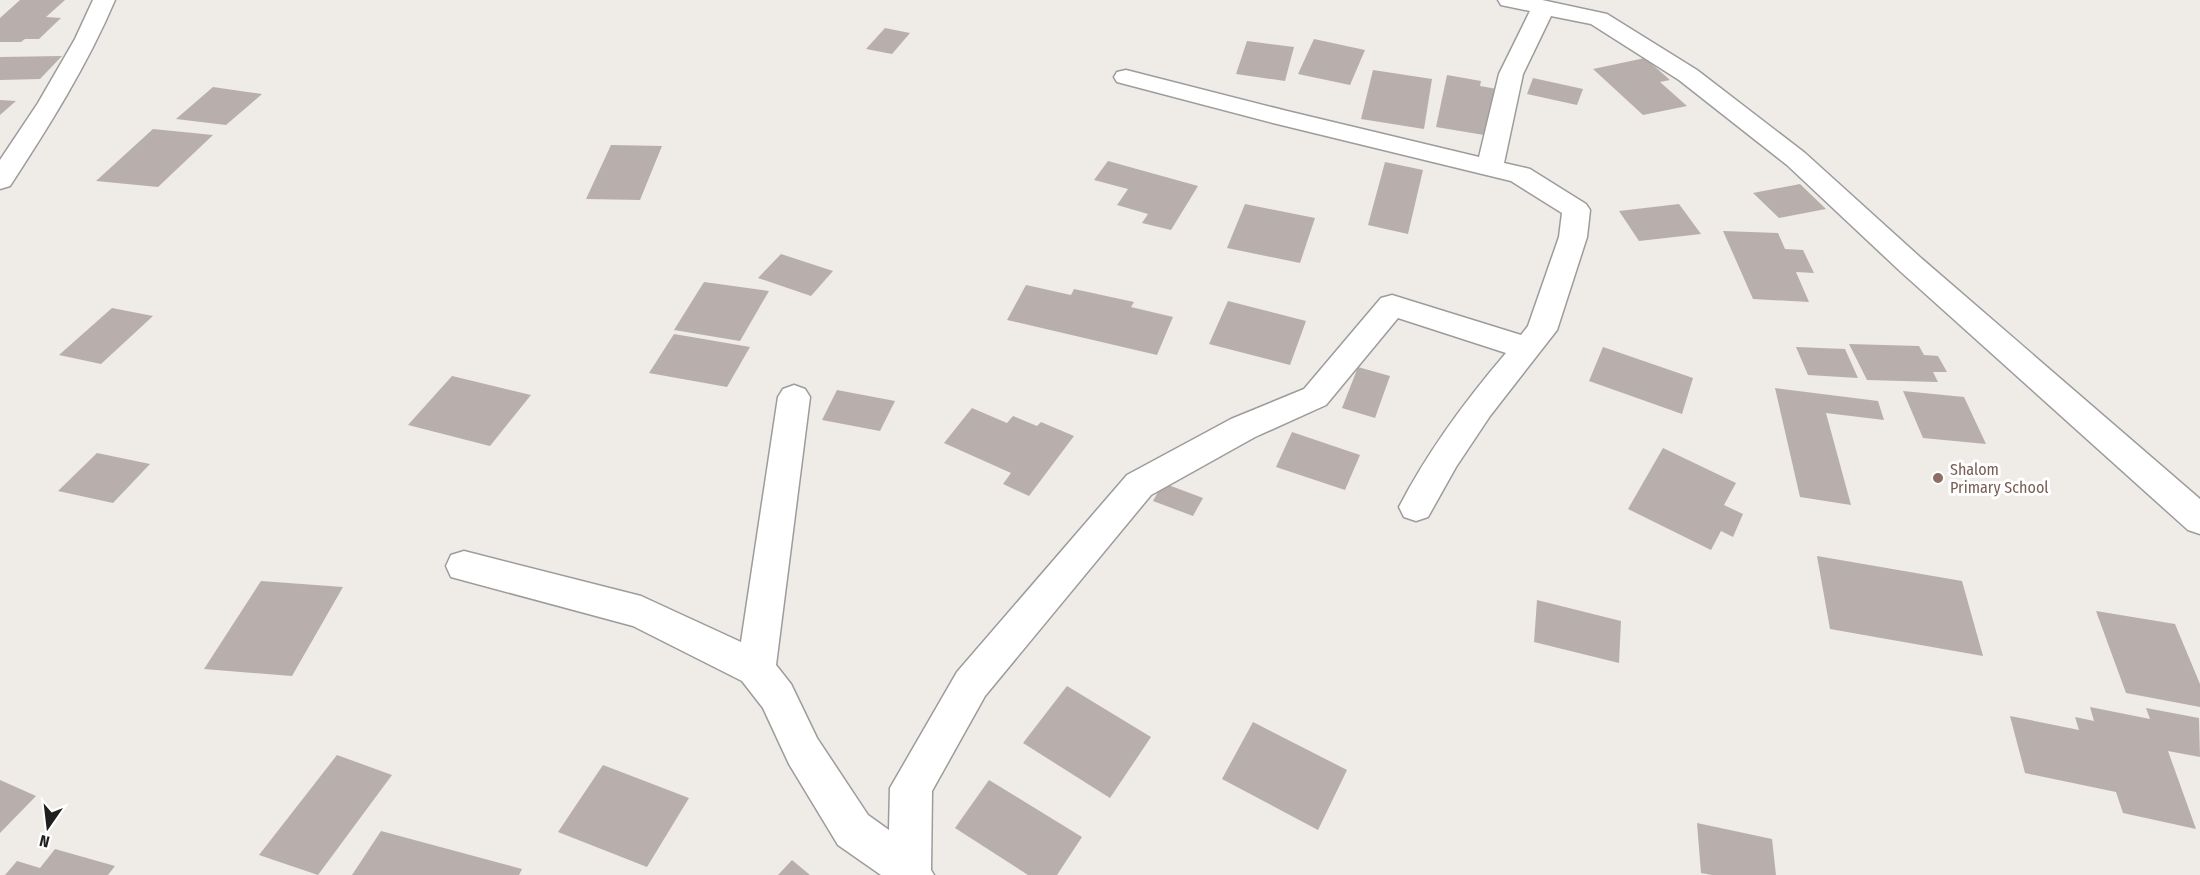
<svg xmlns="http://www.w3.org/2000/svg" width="2200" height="875" viewBox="0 0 2200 875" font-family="'Fira Sans Condensed',sans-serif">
<rect width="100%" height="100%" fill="#efebe7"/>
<!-- building -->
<path fill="#b8afad" d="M20 0H65L46 17 61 18 39 39H25L21 42H0V18Z
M885 28 910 33 892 54 866 49Z
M1314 39 1365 50 1350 85 1298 74Z
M1247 41 1294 47 1285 81 1236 74Z
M62 56 40 79 0 80V57Z
M1645 58 1670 80 1660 82 1687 106 1643 115 1593 69Z
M1373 70 1432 79 1424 129 1361 119Z
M1447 75 1481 81 1480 86 1497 89 1490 136 1436 127Z
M1533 78 1583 89 1577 105 1527 94Z
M213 87 262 94 226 125 176 119Z
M0 100 16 101 0 115Z
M153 129 213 135 158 187 96 181Z
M611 145 662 146 640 200 586 199Z
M1108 161 1198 186 1171 230 1142 223 1148 214 1117 205 1128 189 1094 180Z
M1385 162 1423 170 1408 234 1368 225Z
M1800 184 1826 209 1779 218 1753 193Z
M1245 204 1315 218 1300 263 1227 248Z
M1679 204 1701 234 1639 241 1619 211Z
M1723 231 1778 233 1785 249 1803 250 1814 273 1796 272 1809 302 1753 299Z
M781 254 833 271 811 296 758 278Z
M704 282 769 291 740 341 674 330Z
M1026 285 1071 295 1074 289 1134 302 1131 307 1173 317 1157 355 1007 320Z
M1228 301 1306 321 1290 365 1209 344Z
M112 308 153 316 101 364 59 355Z
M674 334 750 347 727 387 649 373Z
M1849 344 1919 346 1924 355 1938 356 1947 372H1933L1938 382 1867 380Z
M1603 347 1693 378 1682 414 1589 381Z
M1796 347 1845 349 1858 378 1808 375Z
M1358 367 1390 376 1375 418 1342 408Z
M452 376 531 395 490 446 408 425Z
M1775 388 1878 401 1884 420 1826 413 1851 505 1800 497Z
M837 390 895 401 880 431 822 420Z
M1903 391 1964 397 1986 444 1923 438Z
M972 408 1007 423 1013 416 1037 426 1041 422 1074 436 1029 496 1003 484 1011 473 944 443Z
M1292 432 1360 455 1345 490 1276 467Z
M1663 448 1736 483 1724 505 1743 514 1733 537 1721 531 1711 550 1628 509Z
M97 453 150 464 113 503 58 491Z
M1163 483 1203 498 1193 516 1153 501Z
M1817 556 1962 581 1983 656 1830 629Z
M261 581 343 587 292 676 204 669Z
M1537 600 1621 621 1619 663 1534 642Z
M2096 611 2175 624 2200 684V707L2126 693Z
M1067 686 1151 737 1110 798 1023 743Z
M2090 707 2150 719 2146 708 2199 718 2200 757 2168 751 2196 829 2123 813 2116 792 2025 773 2010 716 2079 730 2075 717 2094 721Z
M1253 722 1347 770 1318 830 1222 779Z
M337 755 392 775 318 875 259 855Z
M603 765 689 798 647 867 558 832Z
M0 780 36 796 0 833Z
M989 780 1082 837 1057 875H1028L955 828Z
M1697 823 1772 839 1776 875H1712L1701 873Z
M381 831 522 869 519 875H352Z
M55 849 115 866 108 875H5L17 861 40 868Z
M792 860 810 875H778Z"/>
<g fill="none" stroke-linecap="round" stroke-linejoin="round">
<defs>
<path id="minor" d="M93 0H115C87 66 49 126 10 186L0 189V160L38 103 75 39Z
M1498 0H1542L1607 14 1697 70 1805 153 1921 258 2200 499V534L2188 530 1901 272 1787 165 1679 80 1591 24 1551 16 1523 74 1504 163 1530 169 1586 204 1590 210 1587 237 1557 330 1490 416 1456 467 1428 517 1416 521 1404 517 1399 507C1428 451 1465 401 1506 353L1398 318 1326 405 1255 437 1151 495 985 696 932 791 931 870 934 875H881L838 845 789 764 763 708 742 681 633 626 451 577 446 566 451 555 464 551 641 596 741 642 778 397 783 389 794 385 805 389 810 397 776 665 791 684 817 738 868 815 889 830 890 788 957 672 1127 475 1231 419 1304 389 1381 298 1392 295 1521 335 1528 326 1559 237 1562 213 1511 181 1273 123 1117 82 1114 77 1117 72 1126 70 1287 111 1479 157 1499 74 1530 11 1501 5Z"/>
</defs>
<!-- minor casing -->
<use href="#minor" stroke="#9c9c9c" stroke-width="3"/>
<!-- minor -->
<use href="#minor" fill="#fff" fill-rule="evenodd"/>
</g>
<!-- markers -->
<circle fill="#8d6e63" stroke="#fff" stroke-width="2" cx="1938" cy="478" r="6"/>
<g text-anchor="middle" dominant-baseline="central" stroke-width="6" stroke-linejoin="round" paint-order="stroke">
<!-- education labels -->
<g font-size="16" fill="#785e54" stroke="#fff" text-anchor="start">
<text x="1950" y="469">Shalom<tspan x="1950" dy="18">Primary School</tspan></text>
</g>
</g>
<!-- north arrow -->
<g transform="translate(48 827) rotate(194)" stroke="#ffffff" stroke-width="4.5" paint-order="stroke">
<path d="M0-4.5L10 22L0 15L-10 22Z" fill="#1f1f1f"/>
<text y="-9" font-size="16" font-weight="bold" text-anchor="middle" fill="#1f1f1f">N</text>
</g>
</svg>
